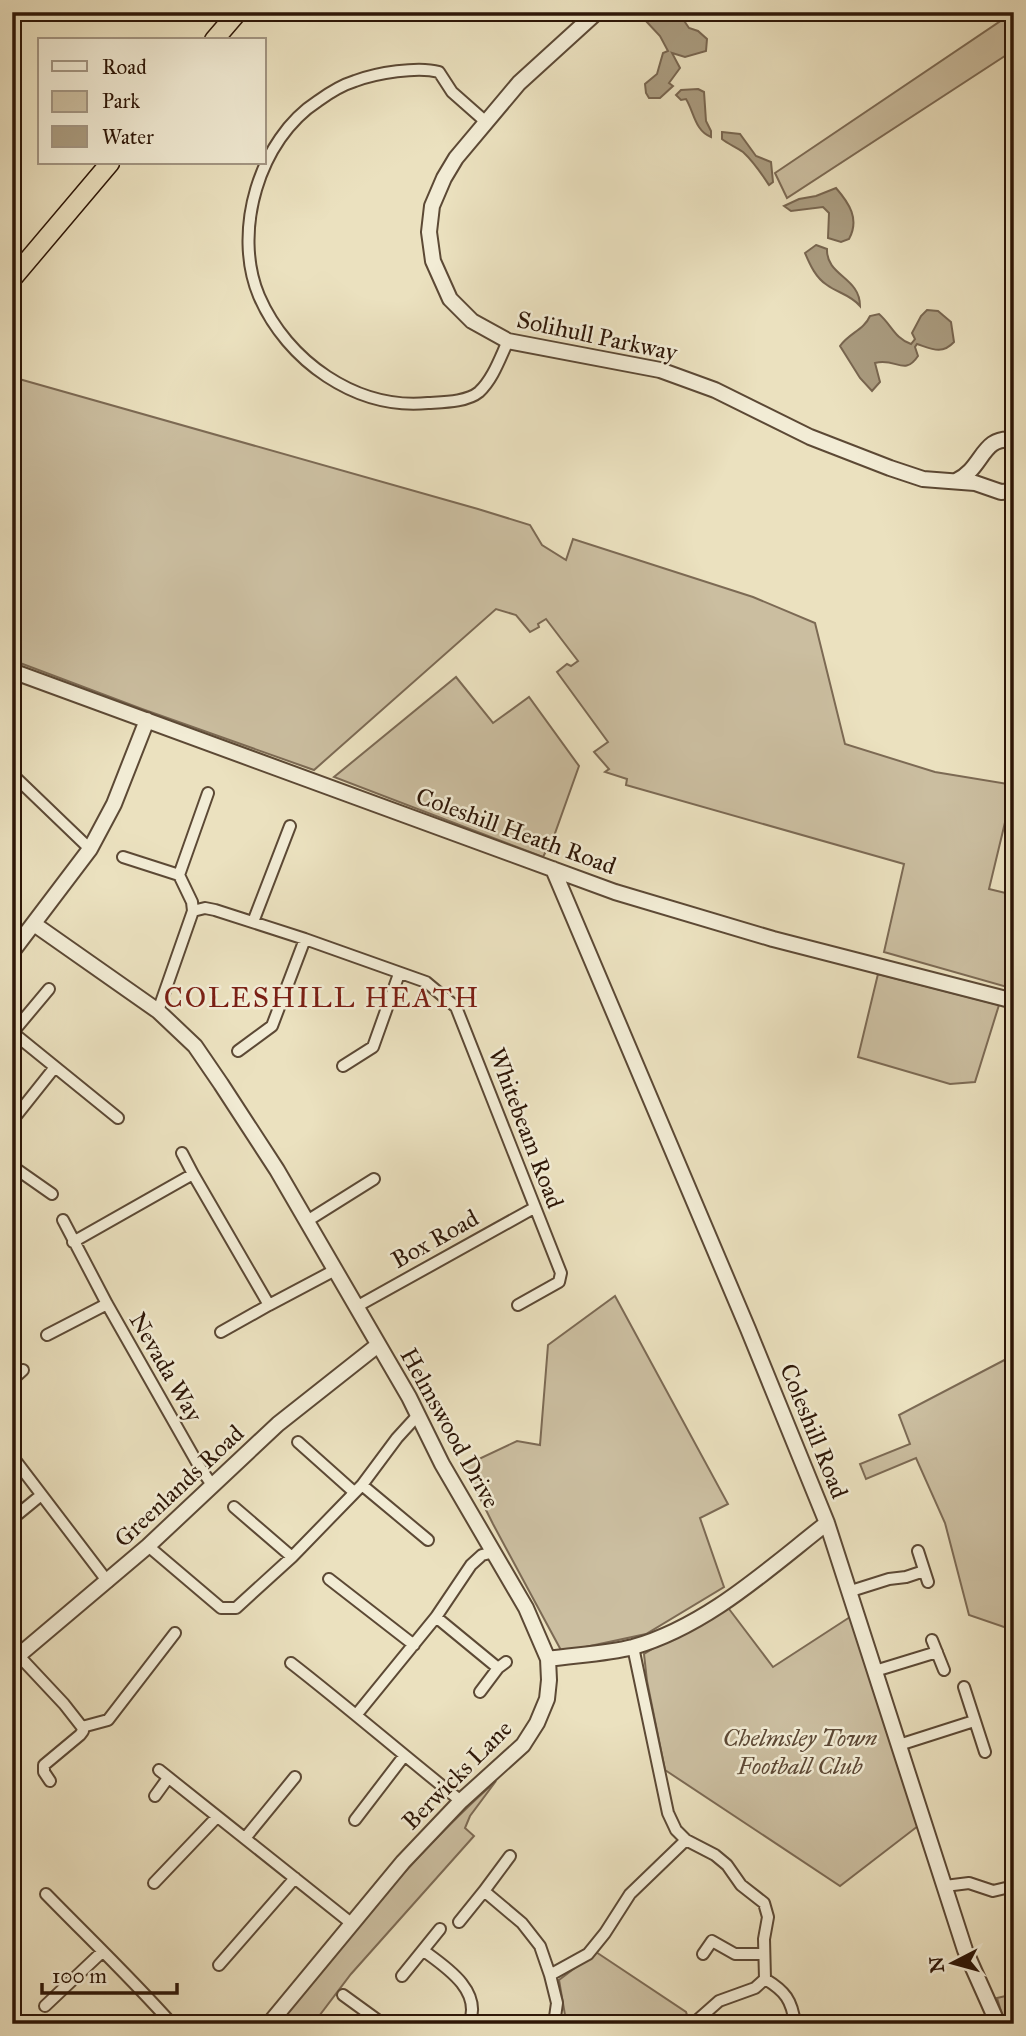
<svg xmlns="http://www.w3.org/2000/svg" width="1026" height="2036" viewBox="0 0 1026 2036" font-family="'IM FELL Great Primer',serif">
<rect width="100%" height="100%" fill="#ebe1bf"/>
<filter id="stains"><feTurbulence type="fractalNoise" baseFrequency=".00286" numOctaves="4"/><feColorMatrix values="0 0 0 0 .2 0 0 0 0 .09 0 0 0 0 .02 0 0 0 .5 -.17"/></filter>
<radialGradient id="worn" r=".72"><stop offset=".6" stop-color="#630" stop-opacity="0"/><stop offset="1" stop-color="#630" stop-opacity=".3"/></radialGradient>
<!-- green -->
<path fill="#cbbea0" stroke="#7c6a54" stroke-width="2" d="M1014 12V50L787 198 775 173Z
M12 377 478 509 530 525 542 545 566 560 573 539 753 597 815 623 845 744 935 772 1014 785 989 889 1014 895V989L884 952 904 864 626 785 627 779 605 772 609 769 594 752 608 742 557 672 567 664 571 666 578 661 546 619 538 624 539 627 530 632 516 615 496 609 314 770 142 709 12 660Z
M456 677 493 723 529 697 579 766 554 836 543 857 334 777Z
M878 974 999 1005 975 1082 950 1084 858 1057Z
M615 1296 728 1504 700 1518 724 1587 646 1634 562 1652 493 1524 464 1466 517 1441 540 1445 548 1345Z
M1014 1355V1645L1010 1629 969 1615 945 1523 916 1458 866 1479 860 1464 910 1444 899 1415Z
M726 1605 773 1667 850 1617 918 1826 840 1886 665 1770 647 1681 644 1654Z
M496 1781 470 1816 465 1828 474 1836 351 1974 313 2024H276C346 1939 414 1854 496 1781Z
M596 1952 686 2012 688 2018 677 2024H563L565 2015 559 1980Z
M1014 1994V2024H1005L997 1998Z"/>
<!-- water -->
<path fill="#aa9c80" stroke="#786650" stroke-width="2" d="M644 12H678L689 28 698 31 707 39 706 51 685 57 672 53 680 68 669 83 673 86 660 98H649L646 93 645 84 657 74 663 53 668 51 660 36 645 20Z
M698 89 704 92 706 121 711 131V137C695 131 694 112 686 99L681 100 676 95 681 90Z
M722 132 740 134 756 156 771 162 773 182 769 185C761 173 754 162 743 152 736 147 728 144 722 139Z
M836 188C849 203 860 219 849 239L841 242 828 238 829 213 823 207 791 211 784 206 799 199 816 196Z
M816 245 827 249C826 276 860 277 860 306 851 295 838 293 827 285 816 278 810 265 805 253Z
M927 310 938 311 951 322 954 342C942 355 932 349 917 344L915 347 918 356C904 377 896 357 875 363L880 382 872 391 860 378 840 346C849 333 864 330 870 316L879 314C891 324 895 339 911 344L915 339 912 333 921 316Z"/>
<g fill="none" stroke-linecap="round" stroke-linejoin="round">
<!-- stream -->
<path stroke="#786650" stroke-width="2.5" d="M1008 1629 1014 1654"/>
<defs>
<path id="minor" d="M486 122 452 92 439 72C418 66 376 73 355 81 342 85 329 93 318 101 259 139 232 232 259 296 287 361 356 410 428 403 443 402 467 402 479 392 493 379 500 358 508 341
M12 774 90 849
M123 857 179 875 192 902 193 911 205 908 215 910 305 939 426 982 456 1007 561 1273 559 1282 518 1305
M179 875 208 793
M253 922 290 826
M158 1011 193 911
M12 1032 118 1118
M13 1032 49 989
M238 1051 272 1026 305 939
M343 1066 373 1047 399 974
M12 1121 55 1067
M182 1153 193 1174
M12 1166 52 1194
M63 1220 107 1304 199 1466 212 1485
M307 1221 374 1179
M73 1242 193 1174 269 1305 335 1270
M356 1307 534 1208
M221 1332 269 1305
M47 1335 107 1304
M12 1380 23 1370
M298 1442 354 1492
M12 1456 108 1582
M362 1485 428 1540
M234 1507 292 1557
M12 1519 40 1496
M148 1546 221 1608H236L292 1557 362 1485 397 1438 418 1415
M918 1551 928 1582
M329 1579 414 1645
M851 1591 889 1579 906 1577 924 1571
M436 1617 498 1668 506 1662
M932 1640 944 1670
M633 1647 668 1813 676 1830 686 1840 715 1855 727 1865 741 1885 764 1903 768 1917 764 1939 765 1979 755 1988 719 2001 693 2024
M19 1656 64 1704 82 1727 108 1720 175 1633
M291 1663C349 1708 404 1756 461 1801
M875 1671 937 1652
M964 1687 985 1752
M480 1692 498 1668
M357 1714 436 1617 471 1565 482 1555 494 1552
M899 1745 974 1721
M159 1770 351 1923
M50 1781 44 1772V1765L80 1735 83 1731 82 1727
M155 1796 168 1778
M355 1820 404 1756
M246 1837 295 1777
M510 1856 484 1891 522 1923 540 1946 550 1975
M154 1883 216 1818
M945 1886 969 1883 993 1891 1014 1886
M46 1894C88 1937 132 1979 172 2024
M459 1922 484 1891
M424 1951C446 1967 483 1991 469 2024
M703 1954 712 1941 735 1954H764
M219 1965 295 1878
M402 1976 440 1929
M765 1979C785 1991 792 2000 795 2024
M343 1995 383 2024
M45 2006 102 1952
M554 2024 557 2003 550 1975 588 1954 605 1933 630 1894 686 1840"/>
<path id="tertiary" d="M597 12 519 83 456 158 444 178 432 206 429 232 433 261 450 299 472 321 508 341 660 370 715 390 810 437 890 468 923 479 975 483 1001 492 1014 491
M956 481C984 468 981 435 1014 440
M12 671 615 892 773 939 1014 1001
M553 869 748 1329 827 1523 965 1950 998 2024
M34 924 158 1011 195 1046 221 1084 277 1170 409 1397 442 1464 526 1608 548 1659 549 1680 547 1699 537 1723 523 1745 461 1801 403 1862 269 2024
M12 952 90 849 114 804 147 720
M548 1659C575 1655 606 1654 633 1647 707 1626 768 1569 827 1523
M12 1661 148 1546 278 1424 378 1345"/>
<path id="trunk" d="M214 40 238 12
M12 279 110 163"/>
</defs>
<!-- minor casing -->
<use href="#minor" stroke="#5c4935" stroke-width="14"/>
<!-- tertiary casing -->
<use href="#tertiary" stroke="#5c4935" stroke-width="18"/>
<!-- trunk casing -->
<use href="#trunk" stroke="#2d1607" stroke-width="21"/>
<!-- minor -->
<use href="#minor" stroke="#f2ecd5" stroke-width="10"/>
<!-- tertiary -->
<use href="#tertiary" stroke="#f2ecd5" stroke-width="14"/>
<!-- trunk -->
<use href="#trunk" stroke="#ebe1bf" stroke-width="18"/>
</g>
<g text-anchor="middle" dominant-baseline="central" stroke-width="5" stroke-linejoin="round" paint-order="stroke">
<!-- street labels -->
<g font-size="24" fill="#2d1607" stroke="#f2ecd5">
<text transform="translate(597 336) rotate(12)">Solihull Parkway</text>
<text transform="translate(516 831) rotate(20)">Coleshill Heath Road</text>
<text transform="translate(526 1128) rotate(69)">Whitebeam Road</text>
<text transform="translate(435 1239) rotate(-29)">Box Road</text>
<text transform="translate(166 1367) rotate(60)">Nevada Way</text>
<text transform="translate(450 1428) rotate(61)">Helmswood Drive</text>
<text transform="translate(814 1431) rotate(68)">Coleshill Road</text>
<text transform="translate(179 1486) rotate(-43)">Greenlands Road</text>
<text transform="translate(457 1775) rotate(-45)">Berwicks Lane</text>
</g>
<!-- park labels -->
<g font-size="24" font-style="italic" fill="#5c4835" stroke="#f2ecd5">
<text x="800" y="1738">Chelmsley Town<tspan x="800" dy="28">Football Club</tspan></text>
</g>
<!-- quarter labels -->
<g font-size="28" letter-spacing="2" fill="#7a1f14" stroke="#f2ecd5">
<text x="322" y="997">COLESHILL HEATH</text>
</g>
</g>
<!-- margin -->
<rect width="1026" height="2036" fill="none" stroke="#ebe1bf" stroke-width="42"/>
<rect x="14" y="14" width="998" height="2008" fill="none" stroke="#2d1607" stroke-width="3.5"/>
<rect x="21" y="21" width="984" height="1994" fill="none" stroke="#2d1607" stroke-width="2"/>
<!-- legend -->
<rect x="38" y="38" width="228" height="126" fill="#f2ecd5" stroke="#a39683" stroke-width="2"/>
<rect x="52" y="61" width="35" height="10" fill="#f2ecd5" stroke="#a39683" stroke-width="2"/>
<text x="102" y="74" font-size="21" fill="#2d1607">Road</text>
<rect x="52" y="91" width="35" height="21" fill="#cbbea0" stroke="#a39683" stroke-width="2"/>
<text x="102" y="108" font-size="21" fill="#2d1607">Park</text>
<rect x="52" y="126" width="35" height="21" fill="#aa9c80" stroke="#a39683" stroke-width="2"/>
<text x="102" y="144" font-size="21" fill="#2d1607">Water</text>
<!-- north arrow -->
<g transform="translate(953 1963) rotate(264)" stroke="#f2ecd5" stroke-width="5" paint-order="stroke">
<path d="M0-5L12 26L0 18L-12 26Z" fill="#2d1607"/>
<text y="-10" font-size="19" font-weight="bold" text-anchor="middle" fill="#2d1607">N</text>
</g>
<!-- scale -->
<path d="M42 1983v10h135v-10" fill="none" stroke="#2d1607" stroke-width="3.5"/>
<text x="52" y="1983" font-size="21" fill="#2d1607" stroke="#f2ecd5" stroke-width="5" paint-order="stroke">100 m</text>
<rect width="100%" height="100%" filter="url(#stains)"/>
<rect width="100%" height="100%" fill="url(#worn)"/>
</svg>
